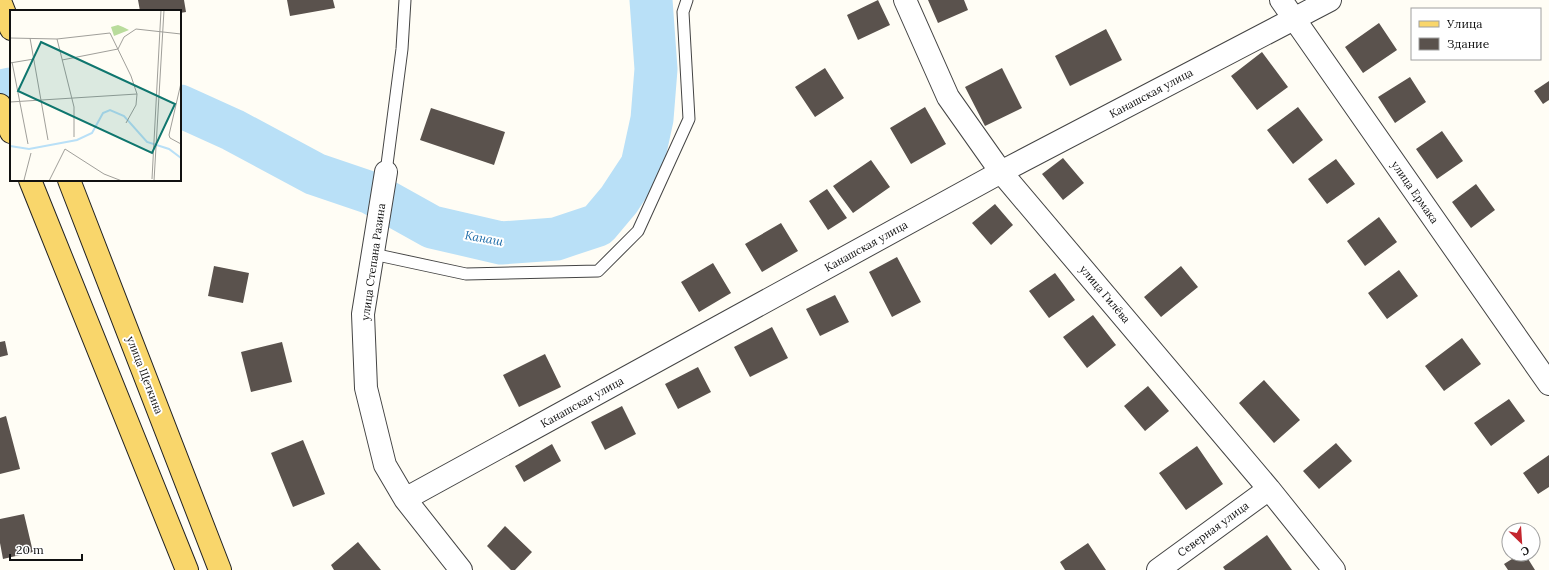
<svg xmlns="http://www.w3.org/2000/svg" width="1549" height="570" viewBox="0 0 1549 570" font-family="Lora,serif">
<rect width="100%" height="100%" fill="#fffdf5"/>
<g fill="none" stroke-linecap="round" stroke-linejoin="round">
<!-- river -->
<path stroke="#b9e0f7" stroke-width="43" d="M0 91 11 89
M180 106 233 130 315 174 371 193 432 227 501 243 556 239 598 225 619 200 642 165 652 119 656 69 651 0"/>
</g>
<!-- building -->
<path fill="#5a524d" d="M138 0H184L186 12 180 13V11H140Z
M287 0H333L335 8 290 16Z
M878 0 890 25 858 40 847 15Z
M928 0H964L968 10 938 23Z
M1379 23 1397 50 1363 73 1345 47Z
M1106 29 1122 60 1070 86 1055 56Z
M1262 52 1288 87 1257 110 1231 76Z
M825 68 844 98 815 117 795 87Z
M1002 68 1022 108 985 126 965 87Z
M1410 77 1426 102 1395 123 1378 97Z
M1549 81V100L1543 104 1534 91Z
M925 107 946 144 911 164 890 128Z
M1298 107 1323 140 1293 164 1267 130Z
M431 108 505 132 494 165 420 140Z
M1442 131 1463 161 1437 179 1416 149Z
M1063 158 1084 183 1063 200 1042 174Z
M1336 159 1355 184 1327 204 1308 179Z
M871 160 890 187 853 213 833 186Z
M1476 184 1495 210 1471 228 1452 202Z
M827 189 847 218 828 230 809 201Z
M995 204 1013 225 991 245 972 223Z
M1379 217 1397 242 1365 266 1347 241Z
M781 223 798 251 762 272 745 244Z
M897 257 921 302 892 317 869 272Z
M713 263 731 293 699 312 681 282Z
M214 266 249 273 243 303 208 296Z
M1181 266 1198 287 1161 317 1144 297Z
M1399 270 1418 296 1387 319 1368 293Z
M1055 273 1075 300 1049 318 1029 291Z
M835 295 849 322 820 336 806 309Z
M1093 315 1116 345 1087 368 1063 337Z
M772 327 788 358 750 377 734 347Z
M1462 338 1481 364 1444 391 1425 366Z
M5 341 8 355 0 357V342Z
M282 342 292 382 251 392 241 352Z
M545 354 561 387 519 407 503 375Z
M698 367 711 392 678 409 665 384Z
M1264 380 1300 420 1274 443 1239 403Z
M1148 386 1169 411 1145 431 1124 406Z
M1509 399 1525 421 1491 446 1474 423Z
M622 406 636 434 605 450 591 422Z
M6 416 20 469 0 474V418Z
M303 440 325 494 293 507 271 453Z
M1336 443 1352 461 1319 489 1303 471Z
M552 444 561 461 524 482 515 466Z
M1197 446 1223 484 1186 510 1159 473Z
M1549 455V487L1538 494 1523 473Z
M24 514 33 552 3 559 0 543V519Z
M505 526 532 552 515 570H511L487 546Z
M1267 535 1292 570H1225L1223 567Z
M358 542 381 570H334L331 565Z
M1088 543 1106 570H1065L1060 562Z
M1520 554H1525L1535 570H1508L1504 564Z"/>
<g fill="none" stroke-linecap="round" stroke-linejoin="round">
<defs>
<path id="lane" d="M386 172 402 49 405 0
M373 254 466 274 598 271 638 231 689 119 683 12 687 0"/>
<path id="street" d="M905 0 948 97 1001 172 1269 489 1334 570
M1281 0 1549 384
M386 172 363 314 366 388 385 465 405 499 461 570
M405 499 1001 172 1330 0
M1158 570 1269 489"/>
<path id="primary" d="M0 1 11 29
M0 105 11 132
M30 180 187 570
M69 180 220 570"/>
</defs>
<!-- lane casing -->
<use href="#lane" stroke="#444" stroke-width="13"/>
<!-- street casing -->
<use href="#street" stroke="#444" stroke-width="24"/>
<!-- primary casing -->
<use href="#primary" stroke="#222" stroke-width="24"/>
<!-- lane -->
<use href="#lane" stroke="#fff" stroke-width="11"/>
<!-- street -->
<use href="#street" stroke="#fff" stroke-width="22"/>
<!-- primary -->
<use href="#primary" stroke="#f9d66b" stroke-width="22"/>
</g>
<g text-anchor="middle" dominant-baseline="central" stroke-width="4" stroke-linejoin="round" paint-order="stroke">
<!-- street labels -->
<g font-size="11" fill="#111" stroke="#fff">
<text transform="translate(1151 93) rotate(-28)">Канашская улица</text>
<text transform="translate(1415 192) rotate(55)">улица Ермака</text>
<text transform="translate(866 246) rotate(-29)">Канашская улица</text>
<text transform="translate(373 262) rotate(-82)">улица Степана Разина</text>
<text transform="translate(1105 294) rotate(50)">улица Гилёва</text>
<text transform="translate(145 375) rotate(69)">улица Щеткина</text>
<text transform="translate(582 402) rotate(-29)">Канашская улица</text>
<text transform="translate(1213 529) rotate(-36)">Северная улица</text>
</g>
<!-- water labels -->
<g font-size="12" font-style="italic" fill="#1768a6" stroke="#fff">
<text transform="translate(484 238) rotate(10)">Канаш</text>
</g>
</g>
<!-- overview -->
<g transform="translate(10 10)">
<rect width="171" height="171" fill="#fffdf5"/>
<path d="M108 15 113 17 119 20 104 26 101 17Z" fill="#b9dc9c"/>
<path fill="none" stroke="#b9e0f7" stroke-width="2" d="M0 136 19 139 67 130 82 123 93 103 100 100 114 106 137 132 159 139 171 148"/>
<path fill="none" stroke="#a09f9a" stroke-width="1" d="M0 28 47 29 100 23 121 66 127 84 126 95 116 113M20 28 38 130M47 29 64 97V127M52 50 108 39 114 27 126 19 171 24M2 52 18 134M0 53 24 49M171 73 159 125 160 128 171 134M0 92 127 84M142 169 151 0M16 171 14 170 21 143M39 171 55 139 94 164 112 171M144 171 154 0"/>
<path fill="#0f766e" fill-opacity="0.15" stroke="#0f766e" stroke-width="2" d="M31 32 165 94 142 143 8 81Z"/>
<rect width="171" height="171" fill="none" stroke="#111" stroke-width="2"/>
</g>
<!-- legend -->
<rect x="1411" y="8" width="130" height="52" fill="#ffffff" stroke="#a0a0a0"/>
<rect x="1419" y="21" width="20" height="6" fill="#f9d66b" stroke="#a0a0a0"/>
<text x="1447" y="28" font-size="12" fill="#111111">Улица</text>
<rect x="1419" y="38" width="20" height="12" fill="#5a524d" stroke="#a0a0a0"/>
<text x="1447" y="48" font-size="12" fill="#111111">Здание</text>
<!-- north arrow -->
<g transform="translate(1521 542) rotate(155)"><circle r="19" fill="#ffffff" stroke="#a0a0a0"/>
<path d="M0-3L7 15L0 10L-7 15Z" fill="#c4262e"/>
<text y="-6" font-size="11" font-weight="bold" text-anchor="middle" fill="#111111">С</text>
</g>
<!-- scale -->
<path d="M10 554v6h72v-6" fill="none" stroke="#111111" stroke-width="2"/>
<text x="16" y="554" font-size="12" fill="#111111" stroke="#ffffff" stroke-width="3" paint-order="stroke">20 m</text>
</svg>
